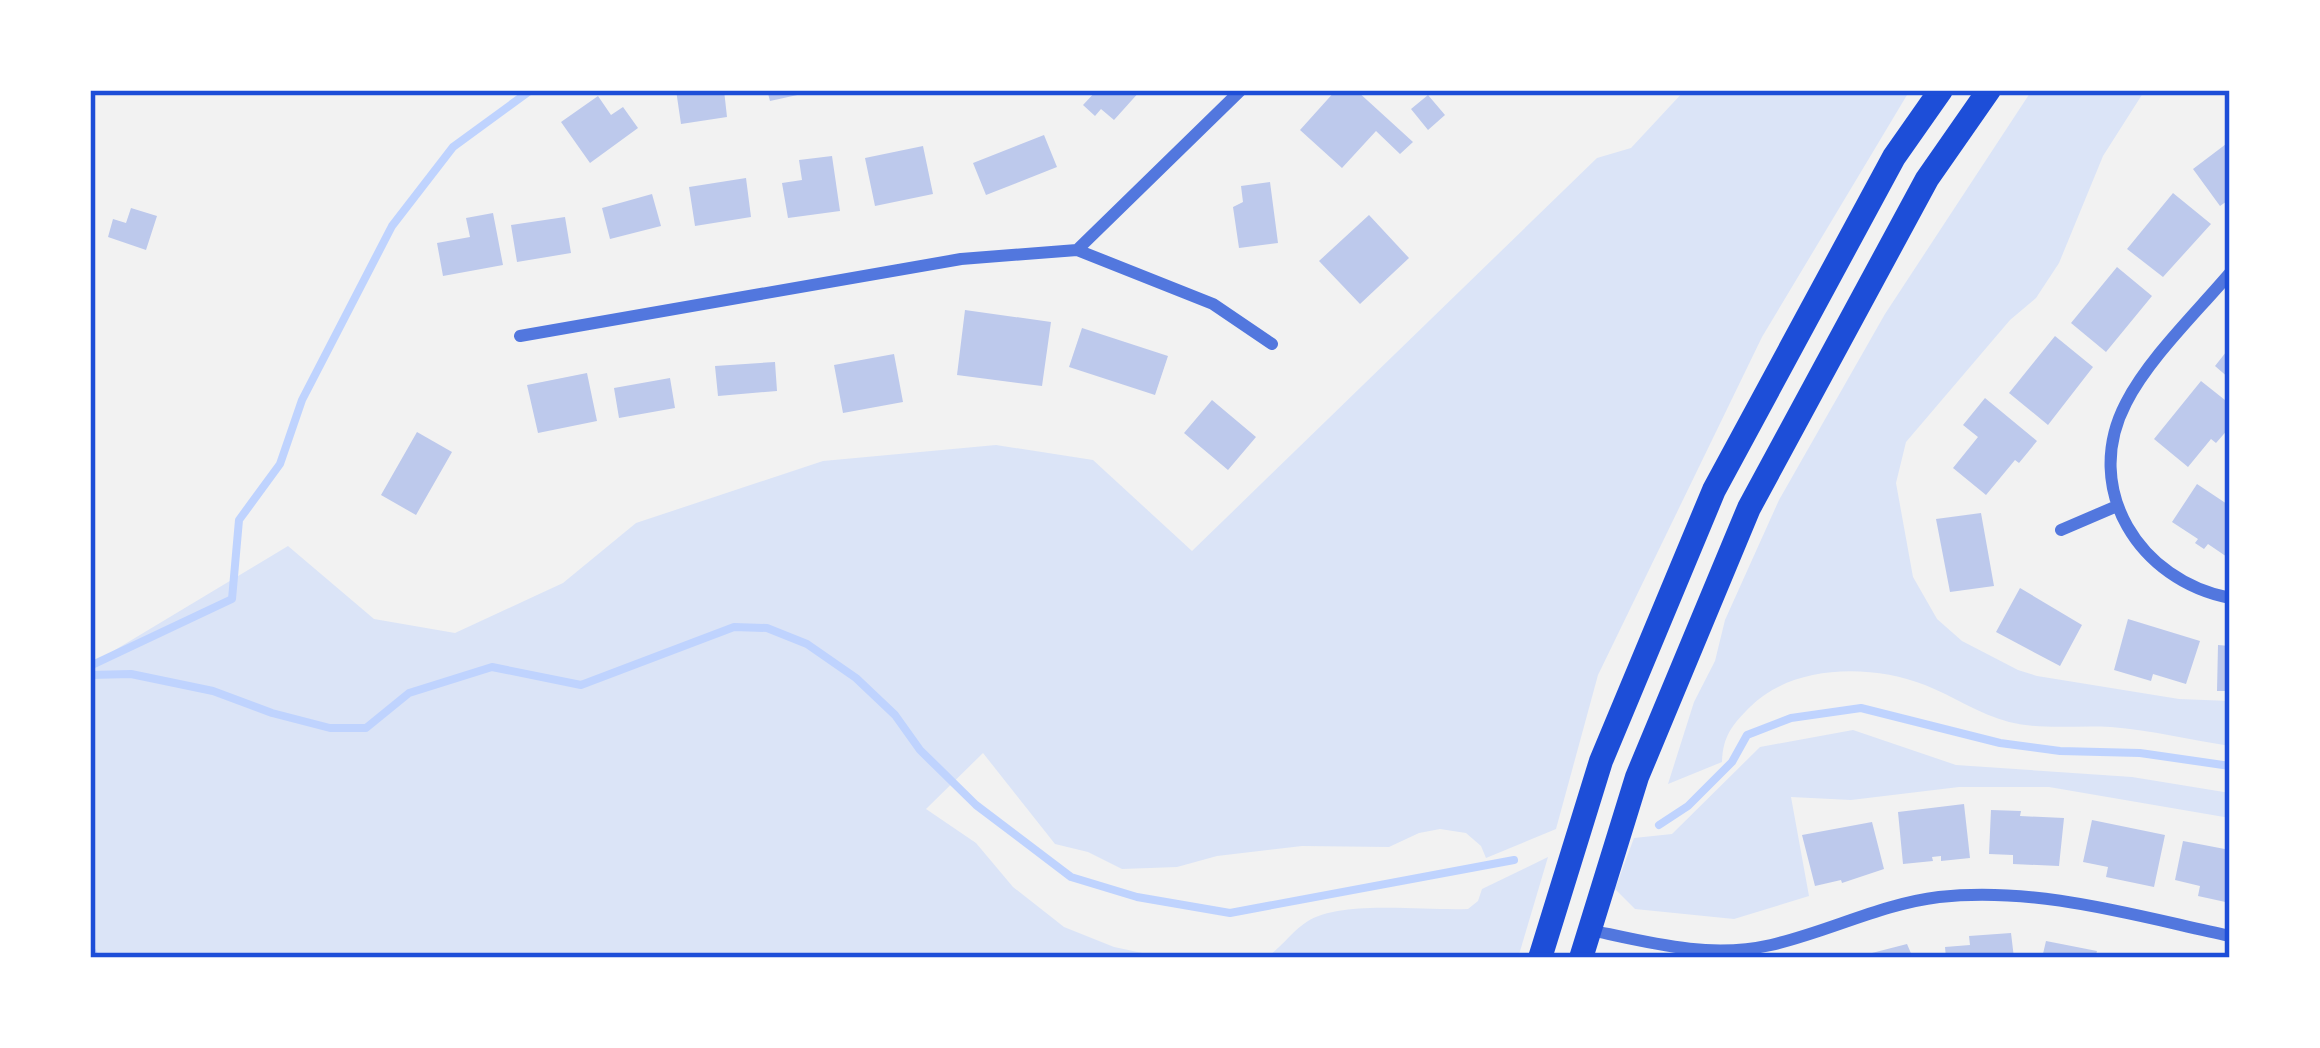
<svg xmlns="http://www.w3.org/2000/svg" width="2320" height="1048" viewBox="0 0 2320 1048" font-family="Signika,sans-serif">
<rect width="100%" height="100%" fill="#f2f2f2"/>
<!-- green -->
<path fill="#dbe4f7" d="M1685 90H1910L1762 337 1598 675 1556 829 1486 858 1481 846 1466 833 1440 829 1419 833 1389 847 1302 846 1217 856 1177 867 1122 869 1088 852 1055 844 983 753 926 809 976 843 1013 887 1064 927 1114 947 1166 958H90V665L288 546 374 619 455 633 563 583 636 523 823 461 996 445 1093 460 1192 551 1597 158 1631 148Z
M2032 90H2145L2103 156 2059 263 2036 298 2010 320 1906 442 1896 483 1913 577 1937 619 1962 641 2018 670 2037 676 2179 699 2230 701V746C2191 740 2151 730 2111 727 2078 725 2041 730 2009 722 1979 714 1953 696 1925 685 1871 664 1793 664 1750 707 1732 725 1723 736 1722 762L1668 784 1694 702 1715 661 1725 620 1779 500 1885 314Z
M1853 730 1956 765 2132 777 2230 793V818L2049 787H1959L1851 800 1791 797 1809 896 1734 919 1635 909 1615 889 1634 838 1672 834 1760 747Z
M1548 857 1518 958H1266C1282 947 1293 930 1308 921 1343 900 1425 911 1468 909L1478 901 1482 889Z"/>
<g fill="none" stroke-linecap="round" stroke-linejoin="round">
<!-- stream -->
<path stroke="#bfd3fe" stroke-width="8" d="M90 666 232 599 239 520 280 464 302 400 392 226 453 147 531 90
M90 675 131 674 213 691 272 713 330 728H366L409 693 492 667 581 685 734 627 767 628 807 644 856 678 895 715 920 750 976 805 1071 877 1137 897 1230 913 1514 860
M1659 825 1688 806 1732 762 1747 735 1791 718 1861 708 2000 743 2060 751 2140 753 2230 766
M90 948 96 958"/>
</g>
<!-- building -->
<path fill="#bdc9ec" d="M676 90H724L727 117 681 124Z
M767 90H811V92L770 101Z
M1097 90H1141L1114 120 1101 109 1095 116 1083 105Z
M1336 90H1356L1413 142 1400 154 1376 131 1342 168 1300 130Z
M1428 95 1445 115 1428 130 1411 109Z
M598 96 611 115 623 107 638 128 590 163 561 122Z
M1044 135 1057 167 986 195 973 163Z
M2230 141V199L2220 206 2193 169Z
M923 146 933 194 875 206 865 158Z
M832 156 840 211 788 218 782 183 802 180 799 160Z
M746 178 751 217 695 226 689 187Z
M1270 182 1278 243 1239 248 1233 207 1243 202 1241 186Z
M2173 193 2211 224 2163 277 2127 249Z
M652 194 661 226 610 239 602 208Z
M131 208 157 216 146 250 108 237 113 219 126 223Z
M493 213 503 265 443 276 437 243 470 237 466 218Z
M1369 215 1409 258 1360 304 1319 261Z
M565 217 571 253 517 262 511 225Z
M2117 267 2152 296 2106 352 2071 323Z
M965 310 1051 322 1042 386 957 375Z
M1082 328 1168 356 1155 395 1069 367Z
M2055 336 2093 367 2048 425 2009 393Z
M2230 347V379L2215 366Z
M894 354 903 402 843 413 834 365Z
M775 362 777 391 718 396 715 366Z
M587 373 597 421 538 433 527 385Z
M670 378 675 408 619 418 614 388Z
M2201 381 2230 404V427L2216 443 2211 439 2188 467 2154 439Z
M1985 398 2037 441 2019 463 2015 460 1986 495 1953 468 1978 437 1963 425Z
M1212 400 1256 437 1228 470 1184 433Z
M417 432 452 452 416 515 381 495Z
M2197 484 2230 506V559L2208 544 2204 549 2195 543 2198 539 2172 522Z
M1981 513 1994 586 1950 592 1936 519Z
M2020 588 2082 625 2060 666 1996 632Z
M2128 619 2200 641 2186 684 2153 674 2151 681 2114 670Z
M2218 645 2230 646V691H2217Z
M1964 804 1970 858 1941 861V856L1932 857 1933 861 1903 864 1898 812Z
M1991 810 2021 811 2020 816 2064 818 2059 866 2013 864V855L1989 854Z
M2092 820 2165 835 2154 887 2106 877 2108 867 2083 862Z
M1872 822 1884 869 1842 883 1841 880 1815 886 1802 835Z
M2183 841 2230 850V903L2198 896 2200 886 2175 880Z
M2011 933 2014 958H1946L1945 947 1970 945 1969 936Z
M2046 941 2097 951 2095 958H2042Z
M1907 944 1913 958H1869L1868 954Z"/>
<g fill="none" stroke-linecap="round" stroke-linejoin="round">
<!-- minor -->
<path stroke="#5277de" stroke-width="12" d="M1077 250 1241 90
M2230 273C2197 312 2149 358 2126 403 2081 489 2140 581 2230 598
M520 336 961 259 1077 250 1213 304 1272 344
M2061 530 2117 506
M1590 930C1651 943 1709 959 1771 945 1828 932 1881 904 1939 897 2037 886 2136 916 2230 936"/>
<!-- secondary -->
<path stroke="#1d4ed8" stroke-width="24" d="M1540 958 1601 761 1714 490 1894 157 1941 90
M1581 958 1637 777 1749 508 1927 179 1989 90"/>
</g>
<!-- border -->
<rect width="2320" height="1048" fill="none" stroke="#ffffff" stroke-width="186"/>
<rect x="93" y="93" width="2134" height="862" fill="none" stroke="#1d4ed8" stroke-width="4.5"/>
</svg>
